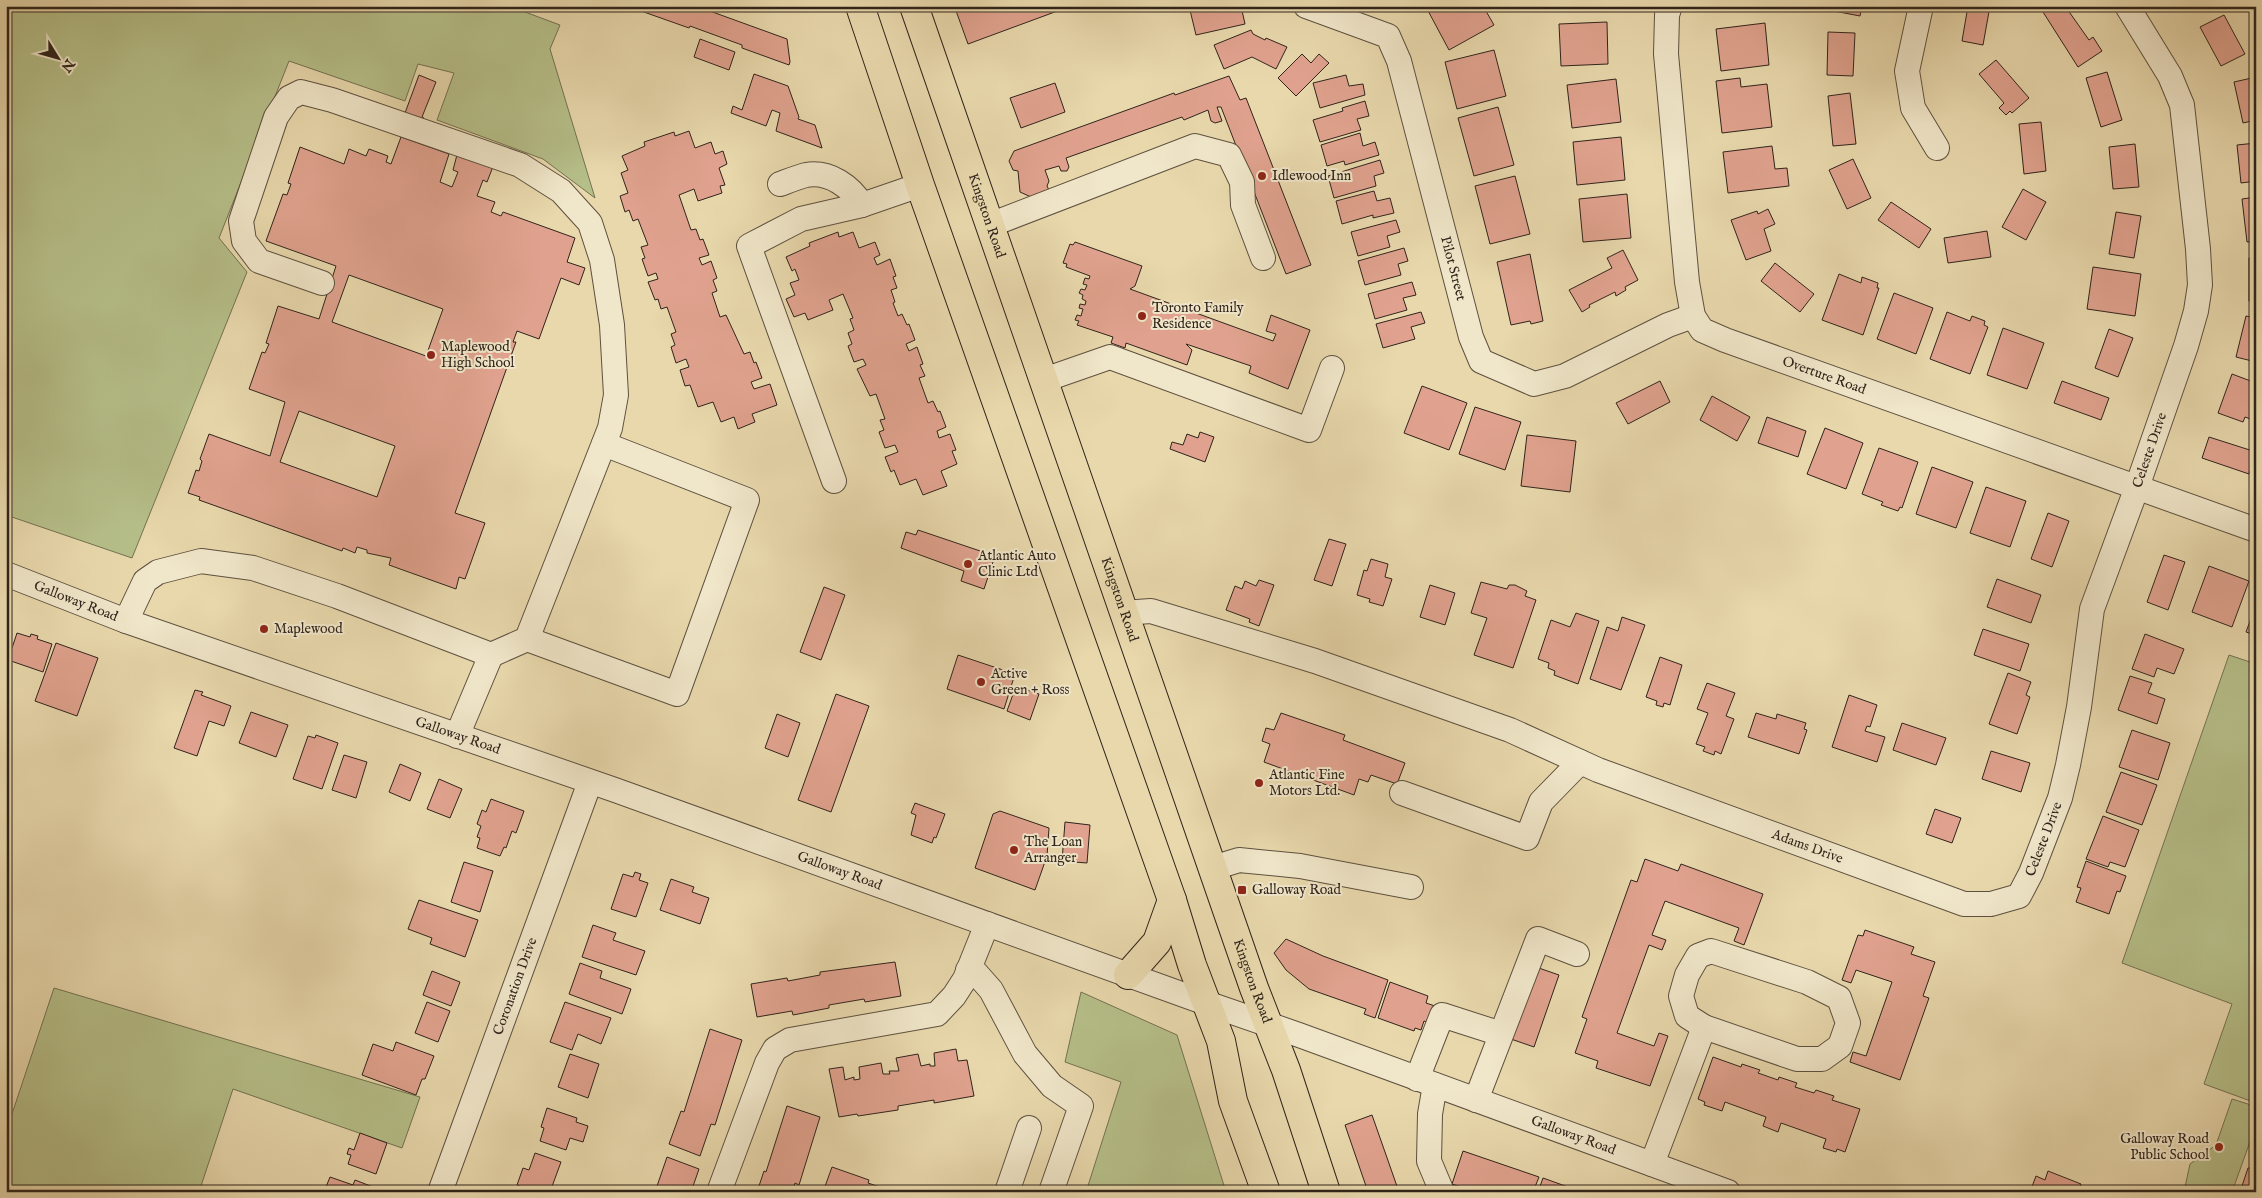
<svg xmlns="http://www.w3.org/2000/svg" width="2262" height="1198" viewBox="0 0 2262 1198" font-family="'IM FELL English',serif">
<rect width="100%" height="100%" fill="#e8d8ac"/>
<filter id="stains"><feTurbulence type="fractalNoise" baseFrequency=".004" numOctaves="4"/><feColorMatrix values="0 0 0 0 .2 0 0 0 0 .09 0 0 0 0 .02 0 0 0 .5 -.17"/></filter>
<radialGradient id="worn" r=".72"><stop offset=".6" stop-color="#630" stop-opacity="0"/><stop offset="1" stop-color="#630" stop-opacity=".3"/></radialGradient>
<!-- green -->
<path fill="#b6bf89" stroke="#737252" d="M6 6H509L560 25 550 49 595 198 543 159 437 120 454 73 418 64 405 101 289 61 219 238 247 272 132 558 6 515Z
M2229 655 2256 664V1103L2204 1084 2232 1004 2122 963Z
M54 988 420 1097 402 1148 233 1089 199 1192H6V1132Z
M1081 992 1177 1035 1226 1192H1086L1121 1082 1065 1062Z
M2232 1099 2248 1104 2256 1110V1125L2232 1192H2188L2185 1187 2190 1164 2216 1145Z"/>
<!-- building -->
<path fill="#e0a28e" stroke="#30241b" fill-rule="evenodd" d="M627 6H696L787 39 790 62 789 65 742 48V45L690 26 689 28Z
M959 6H1071L968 44 955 8Z
M1189 6H1241L1245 24 1196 35Z
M1427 6H1483L1494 25 1449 50 1426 7Z
M1835 6H1862L1860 16 1834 11Z
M1968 6H1990L1983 45 1962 41Z
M2052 6H2065L2089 40 2093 37 2102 51 2078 67 2043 12Z
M2224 15 2245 54 2221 66 2200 27Z
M1607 22 1608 64 1561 66 1559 24Z
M1765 23 1769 65 1721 71 1716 29Z
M1251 30 1253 34 1265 40 1266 38 1287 47 1276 69 1252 57 1224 69 1214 45Z
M1828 32 1855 33 1853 76 1827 75Z
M700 39 735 52 729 70 694 57Z
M1494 50 1506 96 1457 109 1445 62Z
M1302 54 1311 63 1319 54 1329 63 1296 96 1278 78Z
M1996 60 2029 98 2012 113 2010 111 2006 115 1999 108 2004 103 1979 74Z
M2107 72 2122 120 2101 127 2086 78Z
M754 74 788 86 799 117 798 119 815 125 822 148 776 131 780 113 772 110 766 126 731 113 733 106 742 110Z
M419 75 436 82 422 117 424 118 423 119 405 113Z
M1346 75 1349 86 1363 84 1365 95 1320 108 1313 83Z
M1229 76 1240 100 1246 98 1311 265 1286 274 1221 107H1217L1222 121 1215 123 1211 121 1208 110 1184 120 1182 117 1066 158 1069 167 1067 171H1061L1059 166 1045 170 1049 181 1047 186 1049 190 1031 197 1020 192 1018 171 1013 170 1009 161 1014 151 1174 93 1175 95Z
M2256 77V120L2243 123 2234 82Z
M1740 78 1741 87 1767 84 1772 127 1722 133 1716 81Z
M1616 79 1621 122 1572 128 1567 85Z
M1055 83 1065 112 1021 128 1010 98Z
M1850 93 1856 144 1833 146 1828 96Z
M1365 101 1369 116 1357 119 1361 130 1320 142 1313 120 1343 111 1342 108Z
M1498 107 1514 165 1474 176 1458 118Z
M2041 122 2046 171 2024 174 2019 124Z
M689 131 695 148 711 142 715 154 723 151 727 164 719 168 725 185 720 186 722 193 698 201 694 189 679 195 691 230 696 229 700 240 703 239 709 255 699 258 702 265 711 261 717 278 713 280 717 291 712 293 720 317 726 315 744 354 750 352 754 363 756 362 762 378 751 382 754 389 770 384 777 405 752 414 755 422 738 429 734 417 721 422 713 402 698 407 690 385 685 386 680 370 689 367 686 359 676 363 671 347 675 345 671 334 676 332 667 307 661 309 658 299 655 300 648 282 658 279 656 273 648 276 642 259 645 258 641 247 648 245 638 219 633 221 629 210 625 212 620 196 628 193 621 173 628 170 622 156 645 146 644 142 674 132 675 136Z
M1360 133 1363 146 1375 142 1379 155 1345 165 1344 161 1327 166 1321 145Z
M401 137 449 154 440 182 452 187 458 172 453 170 458 151 494 164 487 182 483 180 477 196 495 202 491 212 501 216 503 212 575 238 567 262 585 268 579 285 561 278 539 339 517 331 513 342H516L455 513 485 523 465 579 459 577 456 589 389 565 391 558 367 553V550L357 547 355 553 343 548 342 551 199 500 200 497 188 493 196 470 199 471 202 461 200 459 209 434 270 456 285 402 249 389 262 352 265 353 269 344 266 343 278 306 319 319 336 266 266 241 283 194 287 195 291 184 288 183 300 147 344 164 349 149 366 156 369 149 388 156 386 162 391 164ZM349 275 443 309 426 356 332 322ZM299 411 395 446 377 497 280 462Z
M1621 137 1625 180 1577 185 1573 142Z
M2256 143V181L2241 183 2237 145Z
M2135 144 2139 187 2113 189 2109 147Z
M1772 146 1775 169 1787 168 1789 186 1728 193 1723 152Z
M1853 159 1871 198 1847 209 1829 170Z
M1380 160 1384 173 1374 176 1376 186 1334 198 1328 176Z
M1515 176 1530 234 1490 244 1475 186Z
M2023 189 2046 202 2026 240 2002 227Z
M1374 191 1377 201 1390 198 1394 213 1373 218V215L1342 224 1336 201Z
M1627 194 1631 238 1583 242 1579 199Z
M2256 197V241L2247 242 2242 199Z
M1891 202 1931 229 1919 248 1878 220Z
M1768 209 1775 224 1764 229 1771 251 1746 260 1731 220 1757 211 1758 214Z
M2116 212 2141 216 2134 258 2109 254Z
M1396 220 1400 232 1387 236 1390 247 1358 256 1351 232Z
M1987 231 1991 257 1948 263 1944 238Z
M838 232 839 237 853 232 859 248 875 242 880 255 874 258 877 265 890 259 896 276 893 277 897 288 891 290 895 302 893 303 898 316 902 314 907 325 909 324 915 340 906 344 909 351 917 347 923 364 920 365 925 376 919 378 928 403 933 401 938 412 940 411 946 427 937 431 939 438 950 434 956 450 952 451 957 464 941 471 947 486 923 495 916 479 900 485 894 470 891 472 885 457 898 452 895 445 885 448 879 432 884 430 880 420 885 419 876 394 870 396 857 369 866 365 863 359 854 362 848 346 852 344 848 333 854 330 850 319 853 318 843 294 829 300 833 310 808 320 805 313 794 317 786 299 795 295 790 283 799 280 795 269 792 271 786 257 810 246 809 243Z
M1075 242 1142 266 1135 286 1130 289 1273 341 1276 334 1266 331 1271 315 1310 330 1288 389 1249 373 1251 366 1186 344 1192 350 1187 365 1126 343 1125 348 1111 343 1113 337 1077 325 1079 321 1075 320 1077 315 1081 316 1083 309 1079 308 1080 304 1085 305 1086 301 1082 299 1083 295 1079 293 1081 289 1085 290 1087 285 1083 284 1085 278 1089 279 1090 276 1066 267 1067 264 1063 263 1070 244 1073 245Z
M1404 248 1408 261 1398 264 1401 275 1365 285 1358 261Z
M1623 250 1638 280 1625 287 1626 290 1616 296 1615 292 1589 305 1590 307 1582 312 1569 290 1612 268 1607 258Z
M1530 254 1543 321 1531 324 1530 321 1511 325 1497 262Z
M2249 258H2256V301H2249Z
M1775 263 1814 294 1800 312 1761 281Z
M2093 267 2141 274 2135 316 2087 309Z
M1839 274 1861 283 1862 277 1878 283 1877 288H1879L1863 335 1822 320Z
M1412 282 1416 295 1403 298 1407 310 1375 319 1368 294Z
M1894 293 1933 308 1916 354 1877 339Z
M1421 312 1425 323 1411 327 1415 339 1383 348 1376 324Z
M1947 312 1970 321 1972 316 1985 321 1984 325 1988 327 1970 374 1930 359Z
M2246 316 2256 318V362L2236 357Z
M2003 328 2044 343 2027 389 1987 375Z
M2109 329 2133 338 2118 377 2095 368Z
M2232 374 2256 383 2254 389 2256 390V421L2245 417 2243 422 2218 413Z
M1660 381 1670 402 1628 424 1616 403Z
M2062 381 2109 398 2101 420 2054 403Z
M1422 386 1467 403 1449 450 1404 433Z
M1712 396 1750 417 1737 441 1700 420Z
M1475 407 1521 422 1505 470 1459 454Z
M1767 417 1806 431 1798 457 1758 443Z
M1825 428 1863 443 1846 489 1807 474Z
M1200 432 1214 437 1205 462 1170 449 1172 442 1183 445 1187 434 1198 438Z
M1527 435 1576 441 1570 492 1521 486Z
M2209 437 2256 452V473L2250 471 2249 474 2202 458Z
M1879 448 1918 462 1902 508 1900 507 1898 511 1881 505 1883 502 1862 494Z
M1932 467 1973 482 1956 528 1916 514Z
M1986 487 2026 501 2010 547 1970 533Z
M2048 513 2069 521 2052 567 2031 559Z
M918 530 995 556 984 589 961 581 964 571 901 548 906 532 916 535Z
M1329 539 1346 544 1332 586 1314 580Z
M2164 555 2185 562 2168 610 2147 602Z
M1371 559 1388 564 1385 577 1392 579 1383 606 1369 602 1370 599 1357 595 1364 570 1367 571Z
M2209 566 2249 581 2232 627 2192 612Z
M1997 579 2041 595 2031 623 1987 607Z
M1259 580 1274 585 1259 626 1249 622 1250 619 1226 610 1235 586 1242 589 1245 581 1256 586Z
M1481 582 1507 589 1509 585H1515L1527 591 1525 596 1536 600 1513 668 1474 655 1487 618 1471 613Z
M1430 585 1455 593 1445 625 1420 617Z
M824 587 845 595 821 660 800 652Z
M2256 605V635L2246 632Z
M1576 613 1599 621 1578 684 1554 675 1555 671 1548 668 1549 663 1538 659 1551 620 1570 627Z
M1622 617 1645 625 1621 690 1590 679 1607 627 1618 631Z
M1983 629 2029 644 2020 671 1974 655Z
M17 633 30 637 31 634 38 636 37 639 52 644 43 672 8 660Z
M2145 634 2184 649 2174 674 2157 668 2154 677 2132 669Z
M56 643 98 658 77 716 35 701Z
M958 655 1015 674 1004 709 947 689Z
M1660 657 1682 665 1670 705 1664 703 1663 707 1656 705 1657 701 1646 697Z
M2008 673 2031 682 2026 695 2030 697 2017 734 1989 724Z
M2130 676 2152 683 2148 693 2165 699 2157 724 2118 710Z
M1707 683 1735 693 1726 716 1734 719 1721 754 1715 751 1714 755 1703 751 1705 747 1696 744 1708 713 1697 709Z
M1016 686 1039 694 1030 720 1007 711Z
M195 690 203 692 201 695 231 706 224 726 209 721 197 756 174 748Z
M836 694 869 706 831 812 798 800Z
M1849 695 1877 705 1870 727 1867 726 1865 731 1885 737 1877 762 1832 747Z
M251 712 288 725 276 757 239 743Z
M1281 713 1345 735 1343 740 1405 763 1397 784 1371 775 1368 782 1359 779 1354 795 1264 762 1270 744 1262 741 1266 728 1274 730Z
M1756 713 1776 719 1777 714 1806 723 1804 729 1807 730 1799 754 1748 737Z
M777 714 800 723 788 757 765 748Z
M1902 723 1946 738 1936 765 1893 750Z
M2132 730 2170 743 2158 780 2119 767Z
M316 735 338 743 322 789 293 779 308 736 315 738Z
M1991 751 2030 763 2021 792 1982 779Z
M344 755 367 762 356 798 332 790Z
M400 764 421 773 410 801 389 792Z
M2121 772 2157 785 2142 825 2106 812Z
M439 779 462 789 450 818 427 809Z
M491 799 524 811 516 833 512 831 506 848 504 847 500 856 477 848 480 838 477 837 481 826 477 824 482 810 486 812Z
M915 803 945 814 936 838 934 837 932 843 911 835 916 815 911 813Z
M1935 809 1961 818 1952 843 1926 834Z
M1000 811 1049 828 1047 856 1035 890 975 868 993 814Z
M2103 816 2139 830 2125 867 2110 862 2108 867 2086 859Z
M1065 822 1090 825 1087 863 1062 861Z
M1645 859 1678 871 1681 864 1763 894 1744 945 1734 941 1739 928 1665 901 1652 935 1666 940 1662 950 1649 945 1617 1033 1654 1046 1659 1033 1668 1036 1650 1086 1596 1068 1598 1061 1575 1053 1587 1019 1582 1017 1631 880 1637 882Z
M2086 861 2126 876 2120 892 2117 891 2109 914 2076 902 2081 888 2077 887Z
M464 862 493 871 480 912 451 902Z
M635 872 641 874 639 880 648 883 636 917 611 909 623 874 633 877Z
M671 879 694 887 692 892 709 898 700 924 660 910Z
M419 900 478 920 465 957 430 944 432 938 408 929Z
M593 925 616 933 613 940 645 951 636 975 582 957Z
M1865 930 1914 947 1911 954 1935 962 1923 996 1929 998 1900 1080 1850 1062 1853 1052 1866 1056 1892 982 1856 970 1851 983 1842 980 1858 935 1863 936Z
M1286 939 1323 956 1388 980 1375 1018 1364 1014 1366 1009 1309 989 1286 970 1274 953Z
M895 962 901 996 865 1002 864 999 829 1005V1008L793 1015 792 1011 757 1017 751 984 787 978 788 981 820 975V972Z
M580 963 602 971 600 978 631 989 622 1014 569 994Z
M1533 966 1559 975 1534 1047 1508 1038Z
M432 971 460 982 451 1006 423 995Z
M1390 982 1428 996 1426 1003 1435 1006 1429 1023 1424 1021 1421 1030 1415 1028 1414 1031 1378 1018Z
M427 1002 450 1011 438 1042 415 1033Z
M565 1002 611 1018 601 1044 578 1034 572 1050 550 1042Z
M710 1029 742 1040 715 1125 711 1124 700 1156 669 1144 681 1111 684 1112Z
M396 1042 434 1056 425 1079H422L416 1095 362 1075 373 1044 393 1051Z
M956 1049 958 1061 967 1060 974 1096 934 1103V1100L898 1106V1110L858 1116 857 1114 839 1117 829 1069 843 1067 845 1080 854 1077V1080L860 1079 859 1067 881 1063 883 1074H890L889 1071H899L896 1058 918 1054 921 1066 930 1064V1066H935L934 1053Z
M570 1054 599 1064 588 1098 558 1087Z
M1713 1057 1741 1067 1742 1064 1760 1070 1758 1073 1778 1080 1779 1077 1797 1083 1795 1087 1814 1093 1816 1090 1834 1096 1832 1100 1860 1109 1845 1152 1837 1149 1836 1152 1823 1148 1826 1139 1781 1123 1778 1132 1763 1126 1766 1117 1725 1102 1722 1111 1704 1105 1705 1102 1698 1099Z
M787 1106 820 1117 799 1185 795 1183 792 1192H757L764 1171 766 1172Z
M547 1108 577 1118 576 1122 588 1126 583 1142 570 1138 566 1150 540 1141 544 1128 541 1127Z
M1372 1115 1399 1192H1368L1345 1125Z
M360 1133 387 1143 376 1174 348 1164 351 1155 347 1154 349 1148 354 1150Z
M1463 1151 1539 1177 1533 1192H1475L1452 1184Z
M535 1153 561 1162 550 1192H537L517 1185 523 1168 529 1170Z
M2256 1156V1192H2240L2248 1168H2251Z
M667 1157 699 1169 691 1192H655Z
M832 1167 869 1180 868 1183 894 1192H823Z
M2048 1171 2081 1184 2078 1192H2030L2036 1176 2045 1180Z
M330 1177 353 1185 355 1180 386 1192H324Z
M1543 1178 1582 1192H1538Z"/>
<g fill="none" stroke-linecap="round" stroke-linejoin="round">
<defs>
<g id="minor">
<path id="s1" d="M1306 6 1388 36 1399 61 1471 337 1481 361 1534 384 1565 376 1668 325 1693 316"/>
<path id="s2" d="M1670 6 1667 15 1666 54 1687 282 1693 316 1702 330 1725 340 2256 530"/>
<path d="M1921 6 1907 71 1913 108 1937 148"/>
<path d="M780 184C788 181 798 177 806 175 830 171 851 187 862 205"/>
<path d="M990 225 1195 146 1229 155 1242 182 1243 205 1263 258"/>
<path d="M1044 380 1110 357 1309 430 1332 368"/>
<path d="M834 481 749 246 801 219 862 205 920 185"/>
<path id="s3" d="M6 574 126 621 615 790 1209 1004 1299 1035 1728 1192"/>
<path id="s4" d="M1123 613 1151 611 1315 661 1510 730 1598 770 1964 904H1991L2019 896 2031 873 2060 798 2068 765 2079 707 2092 609 2137 487 2186 346 2196 311 2200 285 2198 249 2182 105 2170 76 2127 6"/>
<path d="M126 621 145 581 158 572 201 561 253 568 337 596 491 655 527 639 610 428 616 395 612 325 602 260 590 223 561 191 520 165 332 100 301 92 289 98 276 117 241 221 244 241 259 261 322 283"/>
<path d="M527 639 677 694 747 500 604 444"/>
<path d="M457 736 491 655"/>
<path d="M1402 793 1527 838 1541 802 1580 762"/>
<path d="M1213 868 1239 860 1300 866 1411 887"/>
<path d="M1711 951 1807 982 1839 998 1848 1023 1840 1046 1822 1059H1797L1704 1027 1687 1016 1681 996 1687 975 1698 956Z"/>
<path d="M968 970 976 973 991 990 1025 1054 1052 1086 1081 1106 1051 1192"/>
<path d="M1417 1079 1442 1015 1495 1032"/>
<path d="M1435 1085 1430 1114 1429 1161 1442 1192"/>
<path d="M1476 1100 1538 939 1577 954"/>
<path d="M1652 1164 1704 1027"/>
<path id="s5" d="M440 1192 590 782"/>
<path d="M719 1192 767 1063 775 1049 790 1040 937 1014 954 996 965 979 987 924"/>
<path d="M1007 1192 1029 1128"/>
</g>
<g id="major">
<path d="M860 6 920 185 1172 900 1192 965 1221 1041 1233 1101 1266 1192"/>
<path id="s6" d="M914 6 1254 988 1286 1070 1326 1192"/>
<path d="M1128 975 1157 942 1172 900"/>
</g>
</defs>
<!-- minor casing -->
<use href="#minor" stroke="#5e513f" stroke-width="26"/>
<!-- major casing -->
<use href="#major" stroke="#30241b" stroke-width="30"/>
<!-- minor -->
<use href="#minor" stroke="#f0e6c9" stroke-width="24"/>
<!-- major -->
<use href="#major" stroke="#e8d8ac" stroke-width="28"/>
</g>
<!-- markers -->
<g fill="#8f2418" stroke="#f0e6c9" stroke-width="2">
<circle cx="1262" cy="176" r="5"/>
<circle cx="1142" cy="316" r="5"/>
<circle cx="431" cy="355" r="5"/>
<circle cx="968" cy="564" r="5"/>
<circle cx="264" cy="629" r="5"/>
<circle cx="981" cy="682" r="5"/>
<circle cx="1259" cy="783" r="5"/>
<circle cx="1014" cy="850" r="5"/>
<rect x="1237" y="885" width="10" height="10" rx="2.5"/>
<circle cx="2219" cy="1147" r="5"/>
</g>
<g text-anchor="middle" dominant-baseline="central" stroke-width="4" stroke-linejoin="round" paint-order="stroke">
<!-- poi labels -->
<g font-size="14" fill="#30241b" stroke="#f0e6c9" text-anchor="start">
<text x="1272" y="176">Idlewood Inn</text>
<text x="1152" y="308">Toronto Family<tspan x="1152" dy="16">Residence</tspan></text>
<text x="441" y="347">Maplewood<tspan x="441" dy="16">High School</tspan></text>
<text x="978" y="556">Atlantic Auto<tspan x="978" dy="16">Clinic Ltd</tspan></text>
<text x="274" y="629">Maplewood</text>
<text x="991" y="674">Active<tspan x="991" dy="16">Green + Ross</tspan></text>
<text x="1269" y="775">Atlantic Fine<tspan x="1269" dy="16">Motors Ltd.</tspan></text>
<text x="1024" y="842">The Loan<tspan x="1024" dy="16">Arranger</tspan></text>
<text x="1252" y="890">Galloway Road</text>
<text x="2209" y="1139" text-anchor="end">Galloway Road<tspan x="2209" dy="16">Public School</tspan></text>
</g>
<!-- street labels -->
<g font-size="14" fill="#30241b" stroke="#f0e6c9">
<text stroke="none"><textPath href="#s6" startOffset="222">Kingston Road</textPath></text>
<text stroke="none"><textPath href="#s1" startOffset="329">Pilot Street</textPath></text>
<text stroke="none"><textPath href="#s2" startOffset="459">Overture Road</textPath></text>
<text stroke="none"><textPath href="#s4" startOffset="1416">Celeste Drive</textPath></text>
<text stroke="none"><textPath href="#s6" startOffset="628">Kingston Road</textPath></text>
<text stroke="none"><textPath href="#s3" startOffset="75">Galloway Road</textPath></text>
<text stroke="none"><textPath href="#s3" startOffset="480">Galloway Road</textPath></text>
<text stroke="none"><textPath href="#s4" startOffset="1011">Celeste Drive</textPath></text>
<text stroke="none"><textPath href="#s4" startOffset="726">Adams Drive</textPath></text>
<text stroke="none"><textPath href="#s3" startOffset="885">Galloway Road</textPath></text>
<text stroke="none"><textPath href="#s6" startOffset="1032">Kingston Road</textPath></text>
<text stroke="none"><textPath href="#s5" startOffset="219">Coronation Drive</textPath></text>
<text stroke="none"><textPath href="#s3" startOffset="1665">Galloway Road</textPath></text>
</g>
</g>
<!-- margin -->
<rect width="2262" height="1198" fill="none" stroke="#e8d8ac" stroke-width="25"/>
<rect x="8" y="8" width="2247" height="1183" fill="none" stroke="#30241b" stroke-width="2.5"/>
<rect x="12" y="12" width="2237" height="1173" fill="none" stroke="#30241b"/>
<!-- north arrow -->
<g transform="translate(58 58) rotate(127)" stroke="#f0e6c9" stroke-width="4" paint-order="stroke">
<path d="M0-4L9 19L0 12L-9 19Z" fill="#30241b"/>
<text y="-8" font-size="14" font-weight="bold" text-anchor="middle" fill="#30241b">N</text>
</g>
<rect width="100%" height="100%" filter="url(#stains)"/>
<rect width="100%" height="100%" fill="url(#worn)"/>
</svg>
